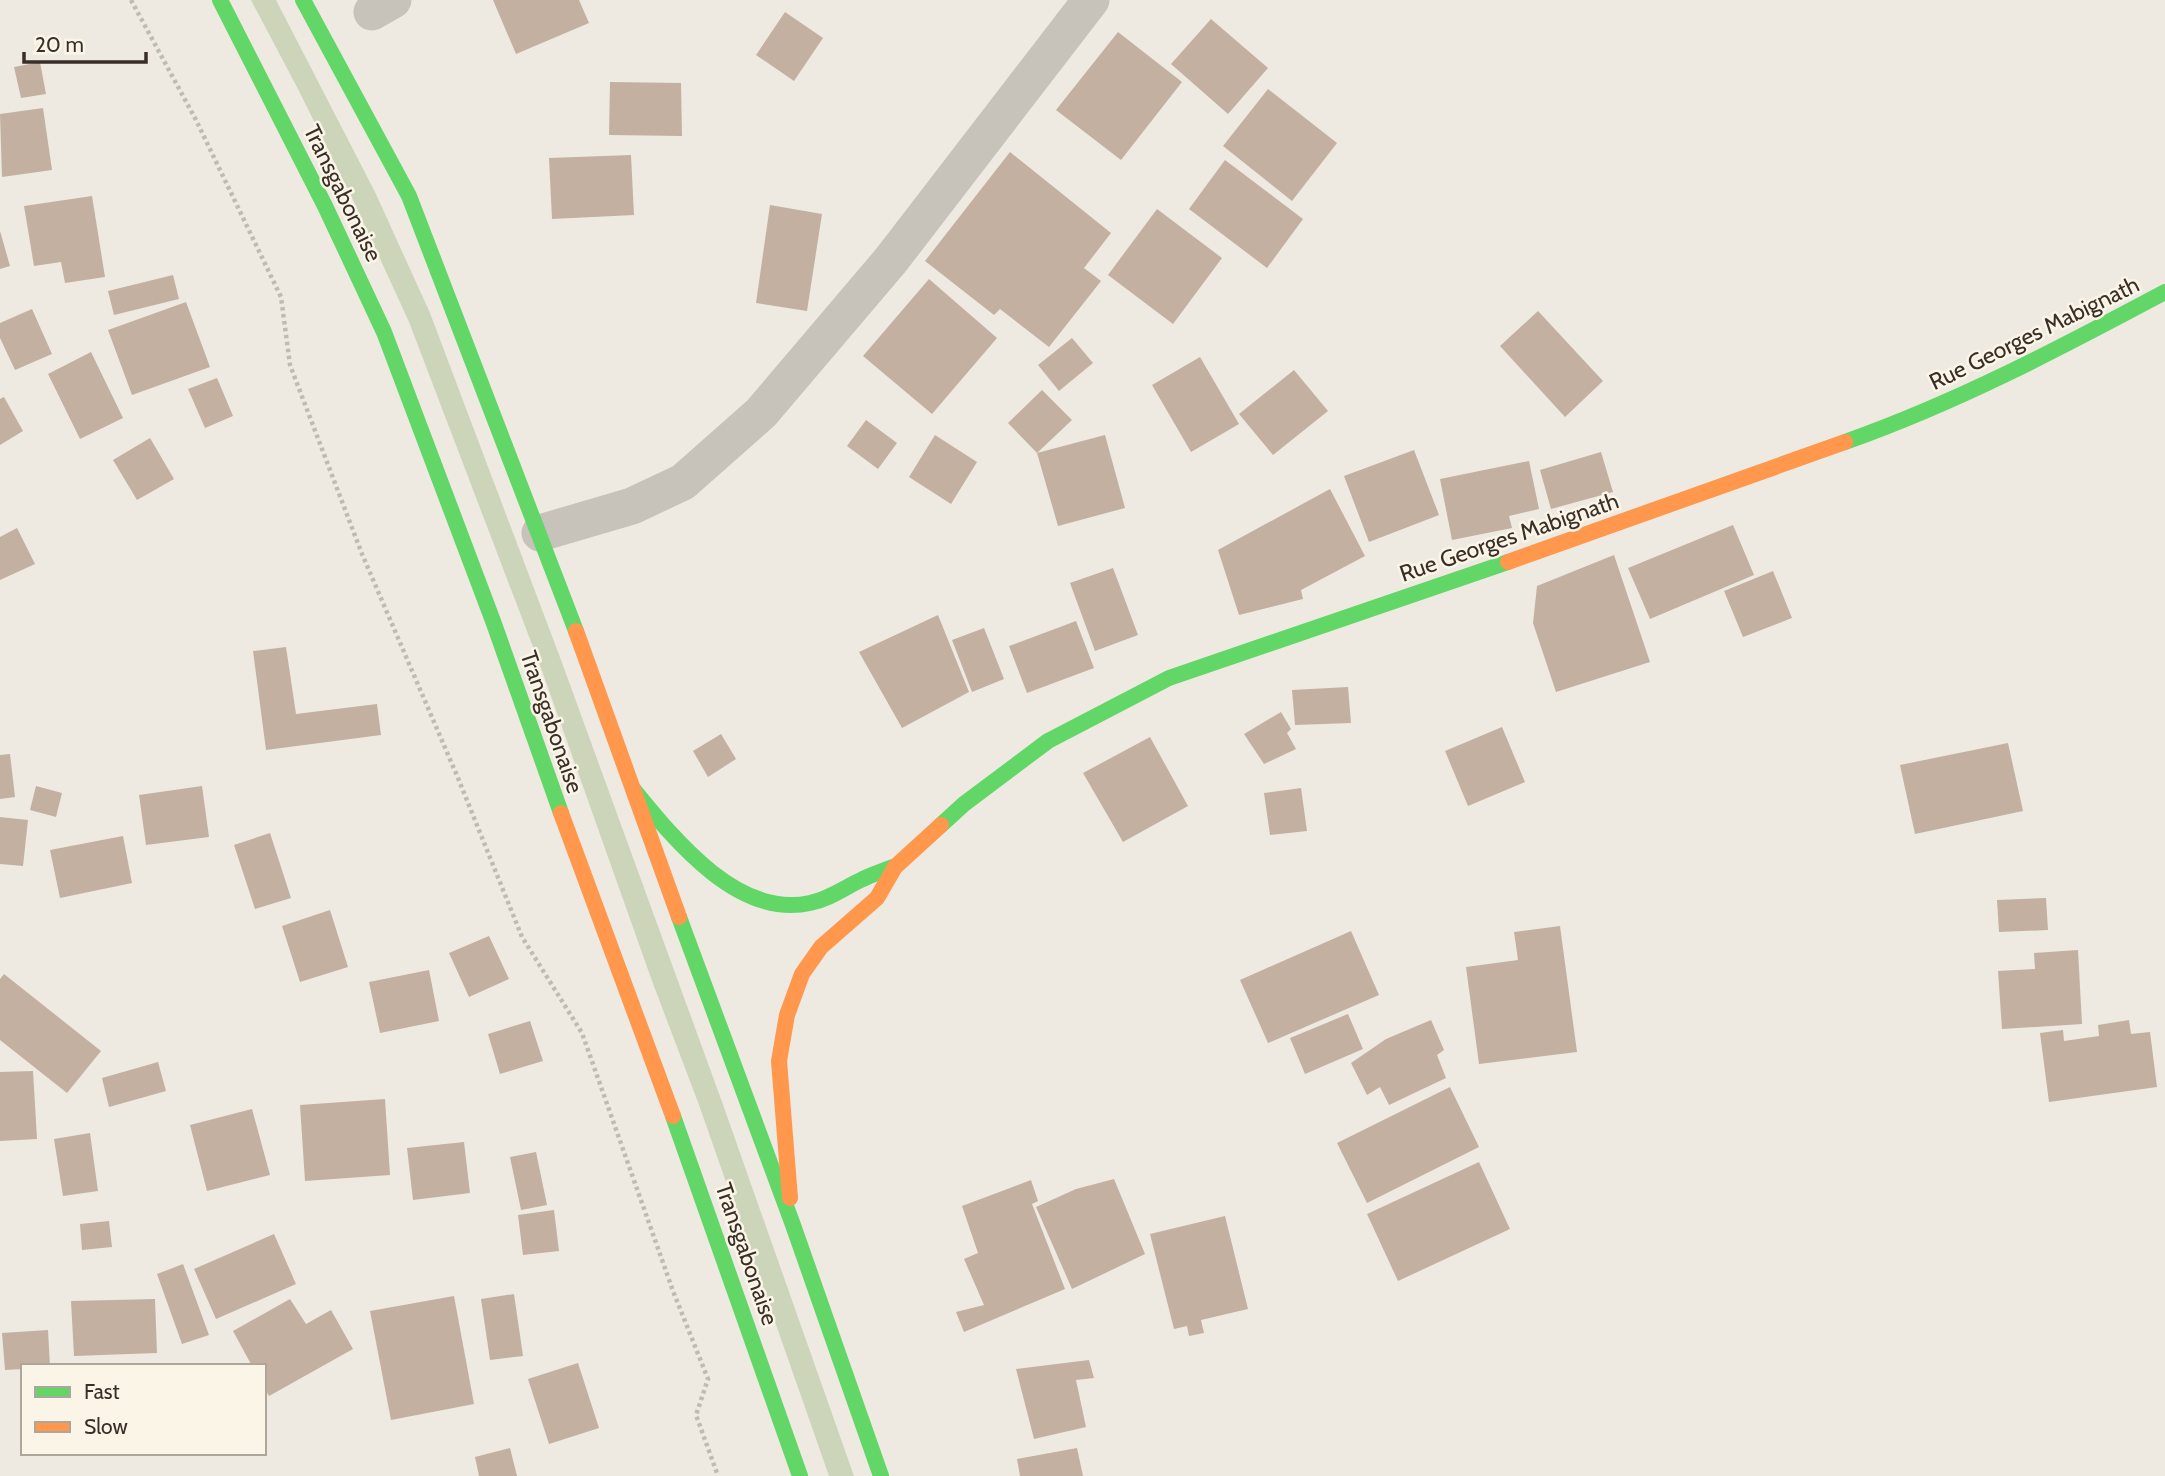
<svg xmlns="http://www.w3.org/2000/svg" width="2165" height="1476" viewBox="0 0 2165 1476" font-family="Cabin,sans-serif">
<rect width="100%" height="100%" fill="#eeeae1"/>
<!-- green -->
<path fill="#ccd5ba" d="M251 0H276L375 192 430 313 561 660 721 1099 854 1476H829L699 1105 652 981 541 668 409 322 354 202 298 89Z"/>
<!-- building -->
<path fill="#c3b0a1" d="M493 0H579L589 23 516 54Z
M785 12 823 38 794 81 756 55Z
M1211 19 1268 68 1228 114 1171 64Z
M1118 32 1182 82 1121 160 1056 110Z
M40 62 46 94 21 98 14 67Z
M610 82 681 83 682 136 609 135Z
M1268 89 1337 143 1292 201 1223 146Z
M43 108 52 170 2 177 0 114Z
M1010 152 1111 233 1084 268 1101 281 1049 347 1000 309 994 315 925 261Z
M631 155 634 215 552 219 549 158Z
M1225 160 1303 219 1267 268 1189 209Z
M92 196 105 277 65 283 61 262 34 266 24 206Z
M770 205 822 214 807 311 756 303Z
M1157 209 1222 258 1173 324 1108 275Z
M0 231 10 266 0 269Z
M173 275 179 299 114 315 108 291Z
M929 279 997 338 932 414 863 356Z
M186 302 210 367 132 395 108 330Z
M32 309 52 354 15 370 0 338V323Z
M1538 311 1603 381 1565 417 1500 346Z
M1072 338 1093 363 1059 391 1038 365Z
M91 352 123 418 80 439 48 374Z
M1200 357 1239 424 1191 452 1152 385Z
M1294 370 1328 411 1273 455 1239 414Z
M217 378 233 416 205 428 188 389Z
M1042 390 1072 420 1037 453 1008 423Z
M4 397 23 431 0 445V399Z
M866 420 897 443 878 469 847 446Z
M935 435 977 462 951 504 909 477Z
M1105 435 1125 508 1058 526 1037 453Z
M150 438 174 479 137 500 113 460Z
M1414 450 1439 515 1369 542 1344 476Z
M1601 452 1613 492 1551 509 1540 470Z
M1529 461 1539 509 1509 516 1512 528 1452 540 1440 479Z
M1330 489 1365 556 1301 590 1303 599 1239 615 1218 550Z
M1733 525 1754 575 1650 619 1628 568Z
M17 528 35 564 0 580V537Z
M1614 555 1650 662 1556 692 1533 623 1537 586Z
M1113 568 1138 635 1095 651 1070 583Z
M1773 571 1792 618 1743 637 1724 591Z
M938 615 969 692 902 728 859 652Z
M1076 621 1094 668 1027 693 1009 646Z
M984 628 1004 679 972 692 952 640Z
M286 647 296 714 377 704 381 735 266 750 253 651Z
M1348 687 1351 723 1295 725 1292 690Z
M1281 712 1291 729 1287 733 1296 749 1264 764 1244 734Z
M1502 727 1525 782 1468 806 1445 751Z
M721 734 736 759 708 777 693 751Z
M1150 737 1188 806 1123 842 1083 773Z
M2008 743 2023 811 1915 834 1900 765Z
M10 754 15 797 0 799V755Z
M36 786 62 793 56 817 30 810Z
M202 786 209 837 146 845 139 795Z
M1301 788 1307 831 1270 835 1264 793Z
M0 817 28 820 23 866 0 864Z
M270 833 291 898 255 909 234 845Z
M123 836 132 883 60 898 50 850Z
M2046 898 2048 930 1999 932 1997 900Z
M330 910 348 967 300 982 282 926Z
M1560 926 1577 1052 1479 1064 1466 967 1518 960 1514 932Z
M1351 931 1379 995 1268 1043 1240 980Z
M489 936 509 979 469 997 449 953Z
M2078 950 2082 1024 2002 1029 1998 971 2035 969 2034 953Z
M429 970 439 1021 380 1033 369 982Z
M4 974 101 1051 67 1093 0 1040V979Z
M1348 1014 1363 1049 1305 1074 1290 1038Z
M1431 1020 1444 1050 1437 1055 1446 1078 1389 1105 1380 1087 1367 1095 1351 1063 1386 1039Z
M2129 1020 2131 1034 2150 1032 2157 1087 2049 1102 2040 1033 2063 1030 2064 1041 2099 1036 2098 1025Z
M530 1021 543 1061 500 1074 488 1034Z
M158 1062 166 1091 109 1107 102 1078Z
M33 1071 37 1139 0 1141V1072Z
M1450 1087 1479 1147 1367 1203 1337 1143Z
M385 1099 390 1175 305 1181 300 1105Z
M252 1109 270 1175 207 1191 190 1125Z
M90 1133 98 1191 63 1196 54 1139Z
M464 1142 470 1193 413 1200 407 1148Z
M536 1152 547 1205 521 1210 510 1157Z
M1479 1162 1510 1229 1398 1281 1367 1214Z
M1114 1179 1145 1254 1072 1289 1036 1207 1076 1189Z
M1031 1180 1038 1201 1032 1204 1065 1289 964 1332 956 1312 984 1305 964 1259 978 1253 962 1206Z
M554 1210 559 1251 523 1255 518 1215Z
M1225 1216 1248 1309 1201 1320 1204 1333 1189 1336 1187 1326 1174 1329 1150 1234Z
M109 1221 112 1247 82 1250 80 1224Z
M274 1234 296 1284 216 1319 194 1269Z
M183 1264 209 1335 182 1344 157 1274Z
M514 1294 523 1356 490 1360 481 1299Z
M454 1296 474 1404 391 1420 370 1311Z
M155 1299 157 1353 74 1356 71 1301Z
M290 1299 306 1324 331 1310 353 1349 269 1396 264 1387V1366H252L233 1331Z
M48 1330 50 1366H23V1369L5 1370 2 1333Z
M1089 1360 1094 1378 1076 1380 1086 1427 1034 1439 1016 1369Z
M578 1363 599 1428 549 1444 528 1379Z
M510 1448 517 1476H479L475 1457Z
M1077 1448 1083 1476H1020L1017 1459Z"/>
<g fill="none" stroke-linecap="round" stroke-linejoin="round">
<!-- path -->
<path stroke="#c0bab2" stroke-width="4.5" stroke-dasharray="3.5 3.5" stroke-linecap="butt" d="M131 0 196 120 281 297 290 365 362 554 458 778 522 937 582 1033 673 1291 708 1379 696 1415 718 1476"/>
<!-- street -->
<path stroke="#c7c2ba" stroke-width="37" d="M372 12 393 0
M540 533 632 506 683 482 761 413 891 260 1091 0"/>
<!-- fast -->
<path stroke="#63d668" stroke-width="16" d="M220 0 325 206 384 332 493 621 561 813
M303 0 409 196 576 631
M1845 442C1958 402 2060 348 2165 292
M634 790C674 839 738 919 810 903 830 899 845 887 863 879 873 874 883 871 893 867
M941 825 964 804 1048 741 1169 678 1508 562
M679 917 793 1225 881 1476
M673 1116 800 1476"/>
<!-- slow -->
<path stroke="#ff974d" stroke-width="16" d="M1508 562 1845 442
M576 631 679 917
M561 813 673 1116
M790 1198 779 1061 787 1015 802 974 821 947 877 898 895 867 941 825"/>
</g>
<g text-anchor="middle" dominant-baseline="central" stroke-width="5" stroke-linejoin="round" paint-order="stroke">
<!-- street labels -->
<g font-size="23" fill="#392f28" stroke="#fbf5e8">
<text transform="translate(343 193) rotate(64)">Transgabonaise</text>
<text transform="translate(2034 333) rotate(-26)">Rue Georges Mabignath</text>
<text transform="translate(1509 537) rotate(-19)">Rue Georges Mabignath</text>
<text transform="translate(552 722) rotate(71)">Transgabonaise</text>
<text transform="translate(747 1254) rotate(71)">Transgabonaise</text>
</g>
</g>
<!-- legend -->
<rect x="21" y="1364" width="245" height="91" fill="#fbf5e8" stroke="#ada69b" stroke-width="2"/>
<rect x="35" y="1387" width="35" height="10" fill="#63d668" stroke="#ada69b" stroke-width="2"/>
<text x="84" y="1399" font-size="21" fill="#392f28">Fast</text>
<rect x="35" y="1422" width="35" height="10" fill="#ff974d" stroke="#ada69b" stroke-width="2"/>
<text x="84" y="1434" font-size="21" fill="#392f28">Slow</text>
<!-- scale -->
<path d="M24 52v10h122v-10" fill="none" stroke="#392f28" stroke-width="3.5"/>
<text x="35" y="52" font-size="21" fill="#392f28" stroke="#fbf5e8" stroke-width="5" paint-order="stroke">20 m</text>
</svg>
